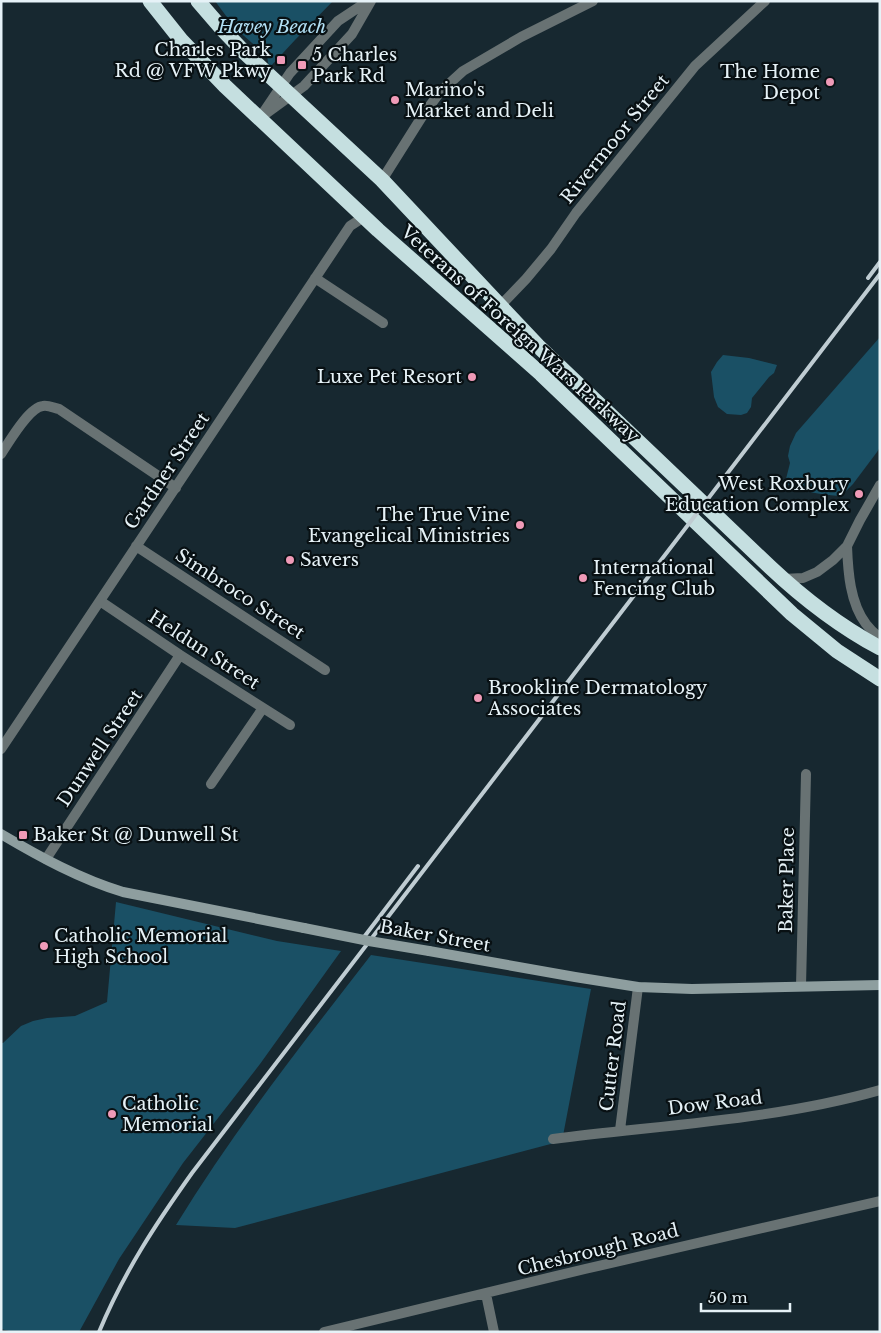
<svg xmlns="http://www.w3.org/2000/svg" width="881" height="1333" viewBox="0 0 881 1333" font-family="'Libre Baskerville',serif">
<rect width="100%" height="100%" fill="#172830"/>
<!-- green -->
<path fill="#1a5065" d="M215 1H333L295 40 269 68 267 56 235 28Z
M880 337V447L877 452 853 484 841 496C822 495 802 492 785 483L790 463 788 456 790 446 796 433Z
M723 355 749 358 777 365 774 373 769 377 752 398 751 407 747 413 741 415 727 414 718 407 714 397 711 372 717 362Z
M116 902 277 941 341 951 260 1064 183 1163 119 1259 79 1332H13L1 1329V1043H3L21 1026 33 1021 47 1018 75 1016 107 1002Z
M371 955 591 989 562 1141 235 1228 176 1225C234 1130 303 1043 371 955Z"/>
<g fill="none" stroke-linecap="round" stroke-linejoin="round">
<!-- street -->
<path stroke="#687273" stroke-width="10" d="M263 113 290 73 338 21 368 1
M260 118 304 86 352 34 371 1
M382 180 423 115 440 92 463 71 521 37 593 1
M315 278 383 323
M500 306 526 279 551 249 576 213 695 66 765 1
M1 454C9 442 29 407 43 406 48 405 54 408 59 409L176 488
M136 546 325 670
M847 546C848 572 850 603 866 624 870 629 875 634 880 638
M783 579 803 578 817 572 833 560 847 546 860 520 880 485
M100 601 180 655 290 725
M1 749 350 226 364 217
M211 784 263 708
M46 859 180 655
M801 986 806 774
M620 1130 638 987
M553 1139C662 1125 774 1120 880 1090
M486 1294 494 1332
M324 1332 585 1269 880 1201"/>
<!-- secondary -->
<path stroke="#8e9e9f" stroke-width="10" d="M1 834C40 857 80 879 123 892L304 928
M429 951 575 977 638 987 692 989 880 985"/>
<!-- highway -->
<path stroke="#c5dfe0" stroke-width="15" d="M150 1 181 40 225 86 378 230 541 374 792 614 837 651 880 679
M198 1 223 30 245 53 382 180 538 346 770 567C804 599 839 626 880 648"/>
<!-- rail -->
<path stroke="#bfccd2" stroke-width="4" d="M868 278 880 262
M361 941 418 866
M99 1332C124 1272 155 1225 192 1173L880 274"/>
<!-- secondary-bridge -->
<path stroke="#8e9e9f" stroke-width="10" d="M304 928 369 941 429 951"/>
</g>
<!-- markers -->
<g fill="#ef9ab7" stroke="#081013" stroke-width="2">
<rect x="276" y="55" width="10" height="10" rx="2.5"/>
<rect x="297" y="60" width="10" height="10" rx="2.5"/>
<circle cx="830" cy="82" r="5"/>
<circle cx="395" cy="100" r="5"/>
<circle cx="472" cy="377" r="5"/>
<circle cx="859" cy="494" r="5"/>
<circle cx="520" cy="525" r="5"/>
<circle cx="290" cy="560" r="5"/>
<circle cx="583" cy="578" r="5"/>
<circle cx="478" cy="698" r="5"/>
<rect x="18" y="830" width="10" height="10" rx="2.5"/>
<circle cx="44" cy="946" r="5"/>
<circle cx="112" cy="1114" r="5"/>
</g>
<g text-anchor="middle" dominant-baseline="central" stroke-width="4.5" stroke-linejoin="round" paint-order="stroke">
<!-- park labels -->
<g font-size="18" font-style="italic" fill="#b2e0f5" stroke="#081013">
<text x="272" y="27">Havey Beach</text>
</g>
<!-- poi labels -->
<g font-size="18" fill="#e6f2f7" stroke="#081013" text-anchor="start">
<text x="271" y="50" text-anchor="end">Charles Park<tspan x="271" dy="21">Rd @ VFW Pkwy</tspan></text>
<text x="312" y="55">5 Charles<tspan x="312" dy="21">Park Rd</tspan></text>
<text x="820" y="72" text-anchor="end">The Home<tspan x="820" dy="21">Depot</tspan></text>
<text x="405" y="90">Marino's<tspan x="405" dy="21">Market and Deli</tspan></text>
<text x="462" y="377" text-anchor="end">Luxe Pet Resort</text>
<text x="849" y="484" text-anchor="end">West Roxbury<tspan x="849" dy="21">Education Complex</tspan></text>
<text x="510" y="515" text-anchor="end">The True Vine<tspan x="510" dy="21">Evangelical Ministries</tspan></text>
<text x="300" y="560">Savers</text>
<text x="593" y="568">International<tspan x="593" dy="21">Fencing Club</tspan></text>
<text x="488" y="688">Brookline Dermatology<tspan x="488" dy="21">Associates</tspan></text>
<text x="33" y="835">Baker St @ Dunwell St</text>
<text x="54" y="936">Catholic Memorial<tspan x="54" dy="21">High School</tspan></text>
<text x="122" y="1104">Catholic<tspan x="122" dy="21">Memorial</tspan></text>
</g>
<!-- street labels -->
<g font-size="18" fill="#e6f2f7" stroke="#081013">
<text transform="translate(615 139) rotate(-51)">Rivermoor Street</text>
<text transform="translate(520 334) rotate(42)">Veterans of Foreign Wars Parkway</text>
<text transform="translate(167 471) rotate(-56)">Gardner Street</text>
<text transform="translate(240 594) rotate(33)">Simbroco Street</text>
<text transform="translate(204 650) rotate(33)">Heldun Street</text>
<text transform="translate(100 748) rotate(-56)">Dunwell Street</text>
<text transform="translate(787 880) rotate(-89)">Baker Place</text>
<text transform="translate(435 936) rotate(10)">Baker Street</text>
<text transform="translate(613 1056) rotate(-83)">Cutter Road</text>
<text transform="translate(715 1103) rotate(-7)">Dow Road</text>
<text transform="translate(598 1250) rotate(-14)">Chesbrough Road</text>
</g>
</g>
<!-- border -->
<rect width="881" height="1333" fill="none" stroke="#e6f2f7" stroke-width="5"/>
<!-- scale -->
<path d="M701 1303v8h89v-8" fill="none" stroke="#e6f2f7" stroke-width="2.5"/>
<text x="708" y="1303" font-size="15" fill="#e6f2f7" stroke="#081013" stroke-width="4" paint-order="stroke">50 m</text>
</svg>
